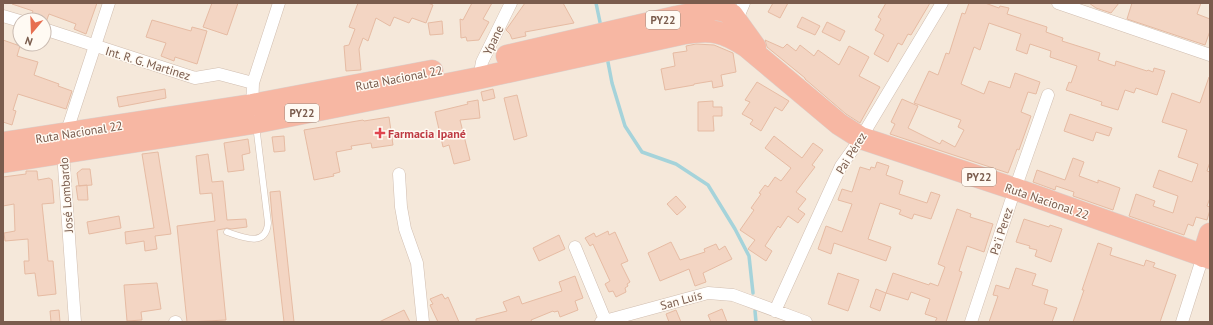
<svg xmlns="http://www.w3.org/2000/svg" width="1213" height="325" viewBox="0 0 1213 325" font-family="'PT Sans',sans-serif">
<rect width="100%" height="100%" fill="#fdf6ec"/>
<!-- residential -->
<path fill="#f5e8da" fill-rule="evenodd" d="M3 3H1210V322H3ZM20 20H44V44H20Z"/>
<g fill="none" stroke-linecap="round" stroke-linejoin="round">
<!-- stream -->
<path stroke="#a5d3da" stroke-width="3.5" d="M596 3 601 27
M607 57 612 83 625 126 642 152 676 164 708 185 735 229 749 256 753 293
M755 311 756 322"/>
</g>
<!-- building -->
<path fill="#f3d5c3" stroke="#e6bba3" d="M13 3H97L86 34 74 29 76 24 49 14 46 22H44V20H37L30 18 33 11 12 4Z
M212 3H238L227 35 203 27Z
M358 3H428L433 5 426 23 412 18 409 23 394 17 390 26 376 18 368 41 363 38 359 49 361 70 346 71 344 46 349 45 355 29 349 27Z
M472 3H492L483 19 489 22 479 40 467 41 466 37 461 38 460 19 463 20Z
M525 3H563L574 23 525 32 526 36 512 39 510 34 506 30Z
M773 3H788L780 18 768 12Z
M886 3H930L911 35 908 34 902 45 898 43 888 62 874 54 884 35 875 30 881 19 878 17Z
M969 3H985L999 8 1000 6 1009 8 1007 14 1047 27 1046 32 1063 38 1062 41 1100 53 1098 60 1115 66 1116 61 1147 71 1148 70 1153 72 1154 68 1165 71 1157 95 1136 88 1134 93 1125 90 1118 110 1101 105 1102 102 1066 90 1069 82 1071 83 1077 66 1050 57 1051 51 1030 44 1027 54 1016 50 1021 34 989 23 980 50 974 47 961 84 984 94 989 81 1010 88 1015 73 1040 82 1036 94 1028 92 1021 112 1031 116 1019 150 1017 149 1008 173 890 134 895 124 891 122 902 99 918 106 908 128 940 144 942 140 955 147 964 130 958 127 961 120 914 103 929 71 938 75 946 53 949 54 962 13 965 14Z
M1089 3H1119L1111 13 1096 8Z
M1132 3H1201L1197 14 1210 19V31L1205 45 1127 19Z
M802 17 820 26 815 35 797 27Z
M152 20 191 31 192 27 207 31 197 64 175 57 174 61 161 56 166 43 146 37Z
M442 21 443 34 430 35 428 23Z
M827 22 845 31 840 41 822 32Z
M3 40 20 46 17 56 38 62 34 75 59 84 58 86 72 91 66 109 18 94 13 110 16 111 12 125 3 122Z
M765 40 783 48 787 44 796 51 800 45 814 56 818 50 839 65 849 46 869 57 859 76 880 87 860 123 846 114 805 79V78L767 47Z
M696 44 714 45 733 53 736 72 721 75 723 86 713 88 712 81 694 84V85L665 90 661 69 675 66 673 53 687 51 686 46Z
M1209 77 1210 78V162L1207 171 1210 172V198L1207 206 1210 207V210L1207 220 1196 217 1193 226 1188 224 1184 235 1129 216 1136 194 1155 201 1153 206 1173 213 1178 196 1153 187 1159 170 1192 182 1198 164 1178 157 1187 130 1162 122 1172 93 1200 103Z
M757 82 789 101 782 111 775 107 761 131 750 124 753 120 742 114 750 102 745 100Z
M165 89 166 98 119 107 117 97Z
M493 89 495 98 483 101 481 92Z
M517 95 527 136 514 140 504 98Z
M478 100 480 118 460 120 470 160 454 164 449 145 443 147 435 112 468 104 467 102Z
M713 101V107H722V116H713L714 131H698V102Z
M1070 114 1112 128 1109 136 1096 132 1093 141 1064 131Z
M389 117 393 145 372 148 371 143 351 146 352 149 336 152 340 172 333 174 334 176 314 180 304 130 363 120 364 121Z
M284 136 285 151 274 152 272 137Z
M774 136 802 158 813 143 823 150 812 165 815 167 796 192 806 199 798 209 805 214 798 223 788 216 780 228 778 226 765 246 772 251 766 261 748 249 755 240 740 230 754 210 751 208 761 194 759 193 765 185 768 187 775 177 781 181 791 168 765 148Z
M248 139 250 153 242 155 244 170 228 172 224 143Z
M158 152 171 234 155 236 157 249 145 251 144 241 126 244 125 232 154 228 142 154Z
M208 154 212 182 223 181 227 220 246 219 247 227 231 229 227 228 223 229 217 230 226 320 187 322 177 226 215 221 212 193 200 194 196 156Z
M1073 158 1084 162 1079 176 1098 183V180L1120 188 1113 210 1073 196 1074 192 1056 186 1055 190 1033 182 1037 170 1065 180Z
M877 162 889 166 886 175 903 181 899 194 927 203 931 192 940 195 931 219 914 214 912 219 899 214 901 210 880 203 868 239 891 247 886 261 834 243 831 254 818 249 826 226 842 232 852 204 838 200 842 189 852 192 860 167 870 170 871 167 875 168Z
M82 169H90L92 185 79 186 77 173Z
M26 171H37L38 180 49 178 52 180 54 203 42 204 48 261H53L56 294 38 296 35 273 25 274 24 261H29L28 239 5 241 4 233 15 231 14 204 3 206V177L26 174Z
M87 185 88 200H78L76 186Z
M280 191 285 237 294 322H284L272 216 270 192Z
M676 196 686 207 677 215 667 204Z
M957 209 971 214 970 217 993 224 984 252 967 246 959 271 962 272 946 322H935L937 318 925 314 930 299 911 292 908 300 886 293 893 273 929 285 930 283 938 286 945 267 938 264Z
M119 216 121 228 89 234 87 222Z
M1024 219 1049 227 1050 225 1062 229 1051 262 1035 256 1037 250 1029 248 1030 246 1016 242Z
M608 231 609 235 615 232 628 261 621 264 630 282 627 284 628 286 625 288 626 292 616 297 613 291 609 292 605 284 610 281 593 244 590 246 585 238 594 233 596 237Z
M559 235 565 249 539 261 533 248Z
M671 242 680 260 705 252 704 249 716 244 719 250 725 246 732 259 703 273 706 282 695 286 689 269 660 281 648 253Z
M1098 243 1112 248 1110 255 1144 266 1146 260 1155 263 1153 267 1176 275 1160 322H1073L1084 290H1082Z
M1016 268 1036 274 1032 285 1048 290 1044 304 1057 308 1052 322H989L998 296 993 295 996 285 1009 289Z
M838 273 859 280 848 311 828 304Z
M575 276 583 298 575 301 578 310 560 317 558 311 554 312 553 311 531 320 532 322H476V319L507 311 503 302 519 296 522 304 562 291 559 282Z
M157 283 161 309 141 312 142 320 127 321 124 285Z
M876 289 886 293 880 311 870 307Z
M442 294 445 299 448 297 459 322H438L430 305 433 304 430 299Z
M722 309 727 322H711L708 315Z
M59 310 60 322H51L50 311Z
M404 310 410 322H379Z
M676 310 681 322H669L666 314Z"/>
<g fill="none" stroke-linecap="round" stroke-linejoin="round">
<defs>
<path id="lane" d="M227 232C242 237 266 248 268 223L256 125"/>
<path id="street" d="M1058 3 1210 55
M3 16 20 21
M735 24 744 3
M44 29 195 78 219 74 253 83
M479 78 482 62 511 3
M252 110 253 83 279 3
M399 174 401 207 405 229 417 263 423 322
M575 247 606 322
M775 311 841 166 861 138 942 3
M75 322 63 152 66 134 109 3
M175 322H176
M601 322 708 293 733 295 806 322
M971 322 1015 189 1048 95
M1182 322 1203 256"/>
<path id="highway" d="M507 56 676 17 717 9 725 11 732 15 755 47
M3 143 252 105 432 71
M3 162 253 123 479 78 685 33C712 29 723 31 746 46L839 124 861 138 1015 189 1210 258
M1203 256 1210 234"/>
</defs>
<!-- lane casing -->
<use href="#lane" stroke="#d1beb0" stroke-width="7"/>
<!-- street casing -->
<use href="#street" stroke="#d1beb0" stroke-width="13"/>
<!-- highway casing -->
<use href="#highway" stroke="#dad1cd" stroke-width="23"/>
<!-- lane -->
<use href="#lane" stroke="#fff" stroke-width="6"/>
<!-- street -->
<use href="#street" stroke="#fff" stroke-width="12"/>
<!-- highway -->
<use href="#highway" stroke="#f7b7a3" stroke-width="22"/>
</g>
<!-- markers -->
<path fill="#e0444e" stroke="#fffaf3" stroke-width="1.5" d="M378 127h4v4h4v4h-4v4h-4v-4h-4v-4h4z"/>
<g text-anchor="middle" dominant-baseline="central" stroke-width="3" stroke-linejoin="round" paint-order="stroke">
<!-- shield labels -->
<g fill="#fffaf3" stroke="#a28b7f" stroke-width="1">
<rect x="646" y="11" width="34" height="18" rx="3"/>
<rect x="285" y="104" width="34" height="18" rx="3"/>
<rect x="962" y="168" width="34" height="18" rx="3"/>
</g>
<g font-size="11" font-weight="bold" fill="#7a5c4d">
<text x="663" y="20">PY22</text>
<text x="302" y="113">PY22</text>
<text x="979" y="177">PY22</text>
</g>
<!-- street labels -->
<g font-size="12" fill="#7a5c4d" stroke="#fffaf3">
<text transform="translate(493 40) rotate(-64)">Ypane</text>
<text transform="translate(148 63) rotate(17)">Int. R. G. Martinez</text>
<text transform="translate(399 78) rotate(-11)">Ruta Nacional 22</text>
<text transform="translate(79 132) rotate(-9)">Ruta Nacional 22</text>
<text transform="translate(851 153) rotate(-58)">Pai Pérez</text>
<text transform="translate(66 195) rotate(-94)">José Lombardo</text>
<text transform="translate(1047 201) rotate(19)">Ruta Nacional 22</text>
<text transform="translate(1001 231) rotate(-72)">Pa'i Perez</text>
<text transform="translate(681 300) rotate(-15)">San Luis</text>
</g>
<!-- health labels -->
<g font-size="12" font-weight="bold" fill="#be3a42" stroke="#fffaf3" text-anchor="start">
<text x="388" y="133">Farmacia Ipané</text>
</g>
</g>
<!-- border -->
<rect width="1213" height="325" fill="none" stroke="#7a5c4d" stroke-width="8"/>
<!-- north arrow -->
<g transform="translate(32 32) rotate(199)"><circle r="19" fill="#fffaf3" stroke="#cabbb1"/>
<path d="M0-3L7 15L0 10L-7 15Z" fill="#e76f51"/>
<text y="-6" font-size="11" font-weight="bold" text-anchor="middle" fill="#7a5c4d">N</text>
</g>
</svg>
